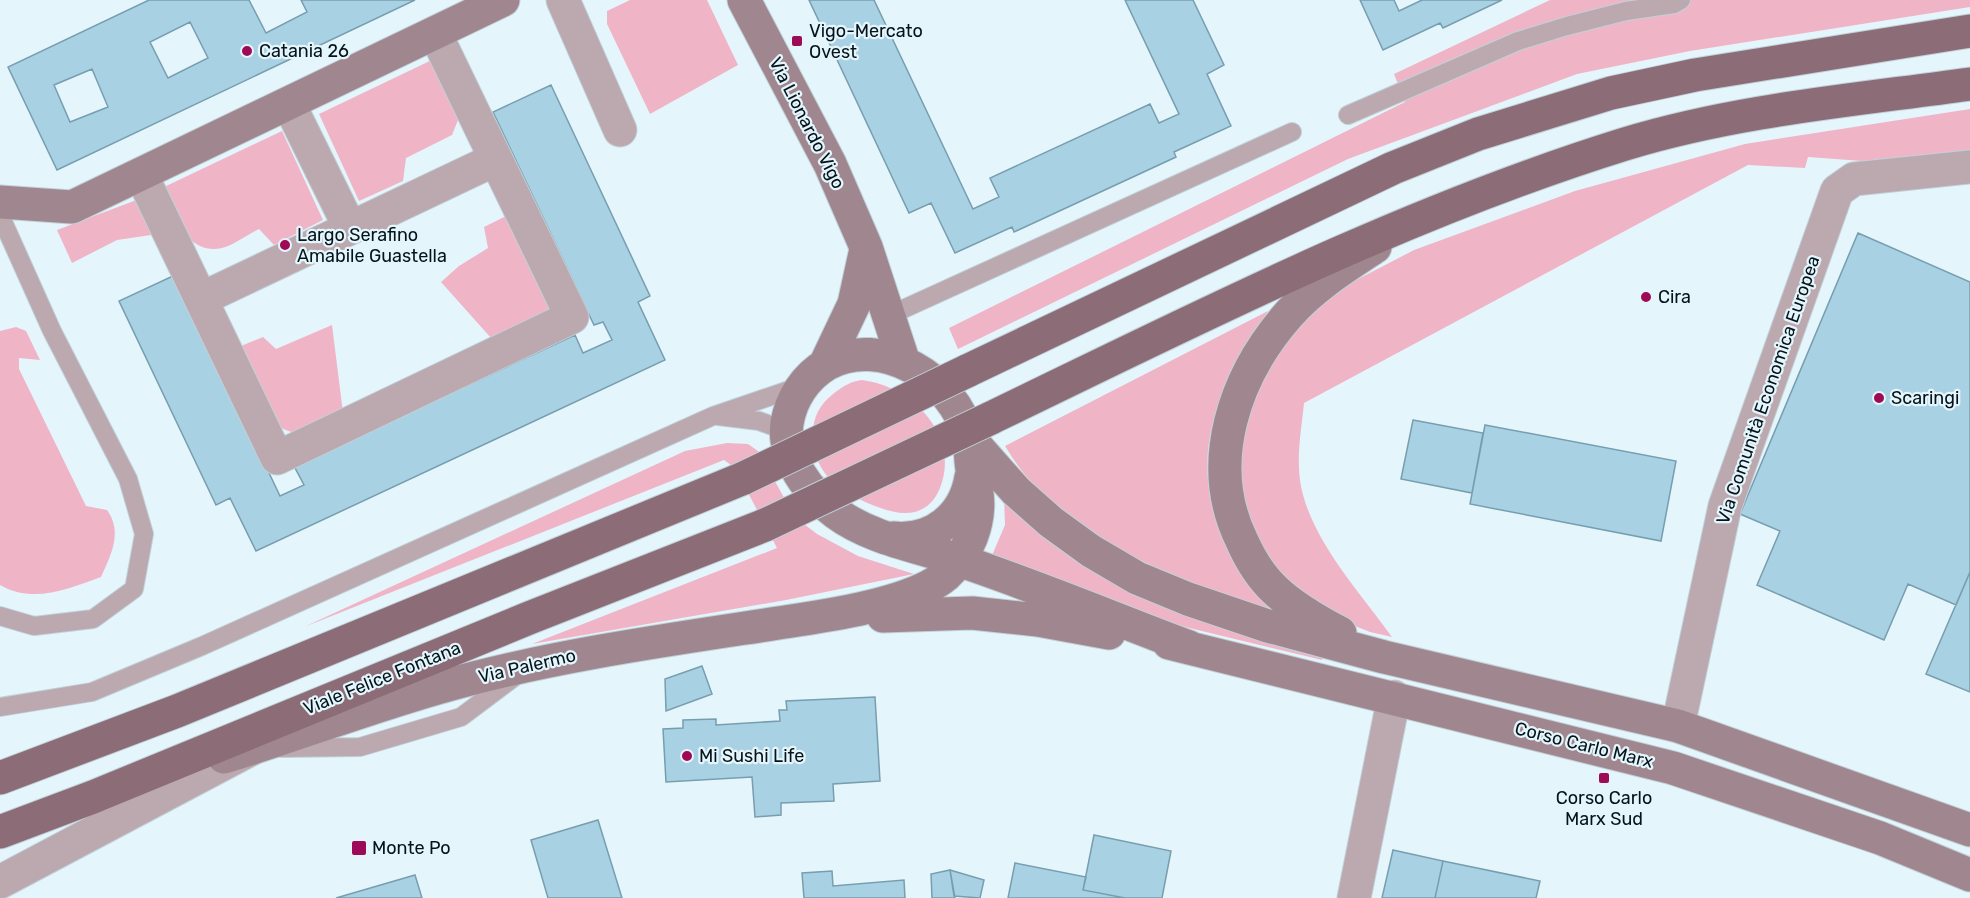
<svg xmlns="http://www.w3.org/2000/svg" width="1970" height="898" viewBox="0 0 1970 898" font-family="Rubik,sans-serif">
<rect width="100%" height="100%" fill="#e5f5fc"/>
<!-- green -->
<path fill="#efb5c7" d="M630 0H707L738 65 650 114 607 24V11Z
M1550 0H1970V7L1690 51 1577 74 1348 159 958 349 949 328 1405 102 1394 74Z
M436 58 460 115 452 135 406 158 403 181 359 201 319 114Z
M1970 109V153L1889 163 1808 157 1805 168 1748 165 1304 403C1302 424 1298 446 1299 467 1300 529 1358 589 1392 637L1370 632 1345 622 1318 606 1271 567 1243 502 1238 456 1250 410 1272 360 1303 320 1341 288 1414 250 1575 191 1745 144Z
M282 131 323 220 274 245 259 229C248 234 234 245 222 248 185 256 175 213 164 187Z
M139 199 155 230 151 235 117 240 72 263 57 230Z
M510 214 555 307 491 338 441 282 459 266 488 248 484 227Z
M1268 311C1250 343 1230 375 1217 410 1192 480 1218 553 1268 604L1269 610C1172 576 1060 540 1005 446Z
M332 325 343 413C319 425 302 443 277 425L241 346 263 337 276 349Z
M16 327 26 331 40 360 19 358V369L86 506 107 510C123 532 111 555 101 577 68 589 33 604 0 585V331Z
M861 380C911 385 961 435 940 488 935 500 928 508 915 512 901 515 888 511 875 506 841 493 814 475 813 437 812 419 819 405 833 394 842 387 849 382 861 380Z
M727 443 748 444 758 451 786 501 804 524 817 534 858 556 914 574 786 600 532 644 777 548 735 468 724 460 304 627 685 451Z
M1004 497 1323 657 1322 660 1177 625 1048 583 990 560 1005 525Z"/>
<!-- building -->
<path fill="#a8d1e3" stroke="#779eaf" stroke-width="1.5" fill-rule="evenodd" d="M149 0H249L266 33 307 12 301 0H415L57 170 8 67ZM190 22 208 58 168 78 150 42ZM92 69 108 107 70 122 54 85Z
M809 0H874L973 209 999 197 990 178 1150 104 1159 123 1179 114 1125 0H1193L1224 65 1207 74 1231 126 1174 152 1176 157 1014 232 1012 227 955 253 931 203 909 213Z
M1360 0H1394L1399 11 1422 0H1502L1443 28 1440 23 1383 50Z
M551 85 650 296 638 302 665 360 256 551 230 498 216 505 119 301 175 275 280 496 304 485 294 466 575 335 583 353 612 340 603 322 594 325 493 112Z
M1858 233 1970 282V572L1956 605 1908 584 1884 640 1757 585 1780 531 1740 514Z
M1413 420 1483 433 1472 493 1401 479Z
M1485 425 1676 461 1661 541 1470 504Z
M1970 572V692L1926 674Z
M702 666 712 694 666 711 665 679Z
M875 697 880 781 833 784 834 801 781 803V815L755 817 752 777 666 782 663 729 683 728V720L716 719V725L780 721 779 710H787L786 701Z
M598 820 622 898H548L531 840Z
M1094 835 1171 851 1162 898H1125L1083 890Z
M1393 850 1443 861 1435 898H1382Z
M1443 861 1540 881 1536 898H1435Z
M1015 863 1086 877 1083 890 1125 898H1008Z
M950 870 984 880 980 898 954 896Z
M950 870 955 898H932L931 874Z
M832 871 833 886 904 880 905 898H804L802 873Z
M415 875 422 898H336Z"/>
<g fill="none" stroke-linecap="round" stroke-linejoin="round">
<defs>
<path id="lane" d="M1348 115 1518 41 1567 26 1626 11 1674 4 1681 0
M0 215 52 331 128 479 144 534 134 589 93 619 34 626 0 616
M888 316 1292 132
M718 416 759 421 786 431
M0 707 92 692 202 646 713 416 801 386
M281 748 360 747 461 717 517 675"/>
<path id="street" d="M563 0 620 130
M289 104 350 228
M142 176 277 458 572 317 435 33
M201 299 496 159
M1678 726 1725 506 1837 191 1854 179 1970 167
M0 882 253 748
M1354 898 1394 697"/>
<path id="secondary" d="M744 0 830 164 866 247 904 363
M0 202 72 207 503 0
M825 365 854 304 866 249
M968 437 1016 491 1051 522 1091 551 1137 578 1188 599 1268 626 1384 657 1678 726 1970 830
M893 538C933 542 965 516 971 477
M883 616 972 613 1038 620 1109 633
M1340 633C1317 621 1294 608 1275 590 1261 577 1250 559 1242 541 1204 464 1234 376 1289 314 1313 287 1345 267 1375 247
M1169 643 1673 768 1880 838 1970 875
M224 757C300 734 374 705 451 684 565 653 682 638 798 620 839 614 915 602 946 575 968 555 981 522 977 493 976 485 973 477 972 469 970 458 971 447 968 436 955 379 881 334 827 364 805 377 791 399 787 423 782 458 809 493 836 513 871 539 918 546 958 560 1036 586 1112 618 1189 647"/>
<path id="primary" d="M967 371 1393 168 1478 134 1611 93 1695 75 1970 31
M991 418C1200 317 1403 213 1625 144 1736 110 1855 100 1970 84
M0 778 177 711 744 478
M0 832 93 797 529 618 765 525"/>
</defs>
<!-- lane casing -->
<use href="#lane" stroke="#c1d1d8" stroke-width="20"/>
<!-- street casing -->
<use href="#street" stroke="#c1d1d8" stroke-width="35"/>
<!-- secondary casing -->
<use href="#secondary" stroke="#c1d1d8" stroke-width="35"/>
<!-- primary casing -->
<use href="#primary" stroke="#c1d1d8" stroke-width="35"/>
<!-- lane -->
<use href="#lane" stroke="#bba9af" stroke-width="18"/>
<!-- street -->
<use href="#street" stroke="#bba9af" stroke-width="33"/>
<!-- secondary -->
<use href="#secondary" stroke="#a0868e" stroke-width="33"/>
<!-- primary -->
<use href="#primary" stroke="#8c6d77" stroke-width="33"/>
<defs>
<path id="primary-bridge" d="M744 478 967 371
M765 525 991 418"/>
</defs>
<!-- primary-bridge casing -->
<use href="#primary-bridge" stroke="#c1d1d8" stroke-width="35" stroke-linecap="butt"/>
<!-- primary-bridge -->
<use href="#primary-bridge" stroke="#8c6d77" stroke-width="33"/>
</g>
<!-- markers -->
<g fill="#9d0a56" stroke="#e5f5fc" stroke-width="2">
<rect x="791" y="35" width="12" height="12" rx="3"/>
<circle cx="247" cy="51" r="6"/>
<circle cx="285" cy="245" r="6"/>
<circle cx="1646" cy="297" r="6"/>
<circle cx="1879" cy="398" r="6"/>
<circle cx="687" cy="756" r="6"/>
<rect x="1598" y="772" width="12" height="12" rx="3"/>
<rect x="351" y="840" width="16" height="16" rx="3"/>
</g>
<g text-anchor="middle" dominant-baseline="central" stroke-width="4.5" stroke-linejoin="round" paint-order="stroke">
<!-- poi labels -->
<g font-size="18" fill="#05141a" stroke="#e5f5fc" text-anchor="start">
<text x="809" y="31">Vigo-Mercato<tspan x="809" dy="21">Ovest</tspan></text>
<text x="259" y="51">Catania 26</text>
<text x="297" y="235">Largo Serafino<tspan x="297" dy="21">Amabile Guastella</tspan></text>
<text x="1658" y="297">Cira</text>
<text x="1891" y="398">Scaringi</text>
<text x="699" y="756">Mi Sushi Life</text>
<text x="1604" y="798" text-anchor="middle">Corso Carlo<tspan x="1604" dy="21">Marx Sud</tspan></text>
<text x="372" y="848">Monte Po</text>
</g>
<!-- street labels -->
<g font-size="18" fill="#05141a" stroke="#e5f5fc">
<text transform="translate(807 123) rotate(63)">Via Lionardo Vigo</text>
<text transform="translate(1768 390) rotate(-71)">Via Comunità Economica Europea</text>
<text transform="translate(527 666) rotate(-13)">Via Palermo</text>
<text transform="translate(382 678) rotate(-22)">Viale Felice Fontana</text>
<text transform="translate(1584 745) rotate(14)">Corso Carlo Marx</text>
</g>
</g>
</svg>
